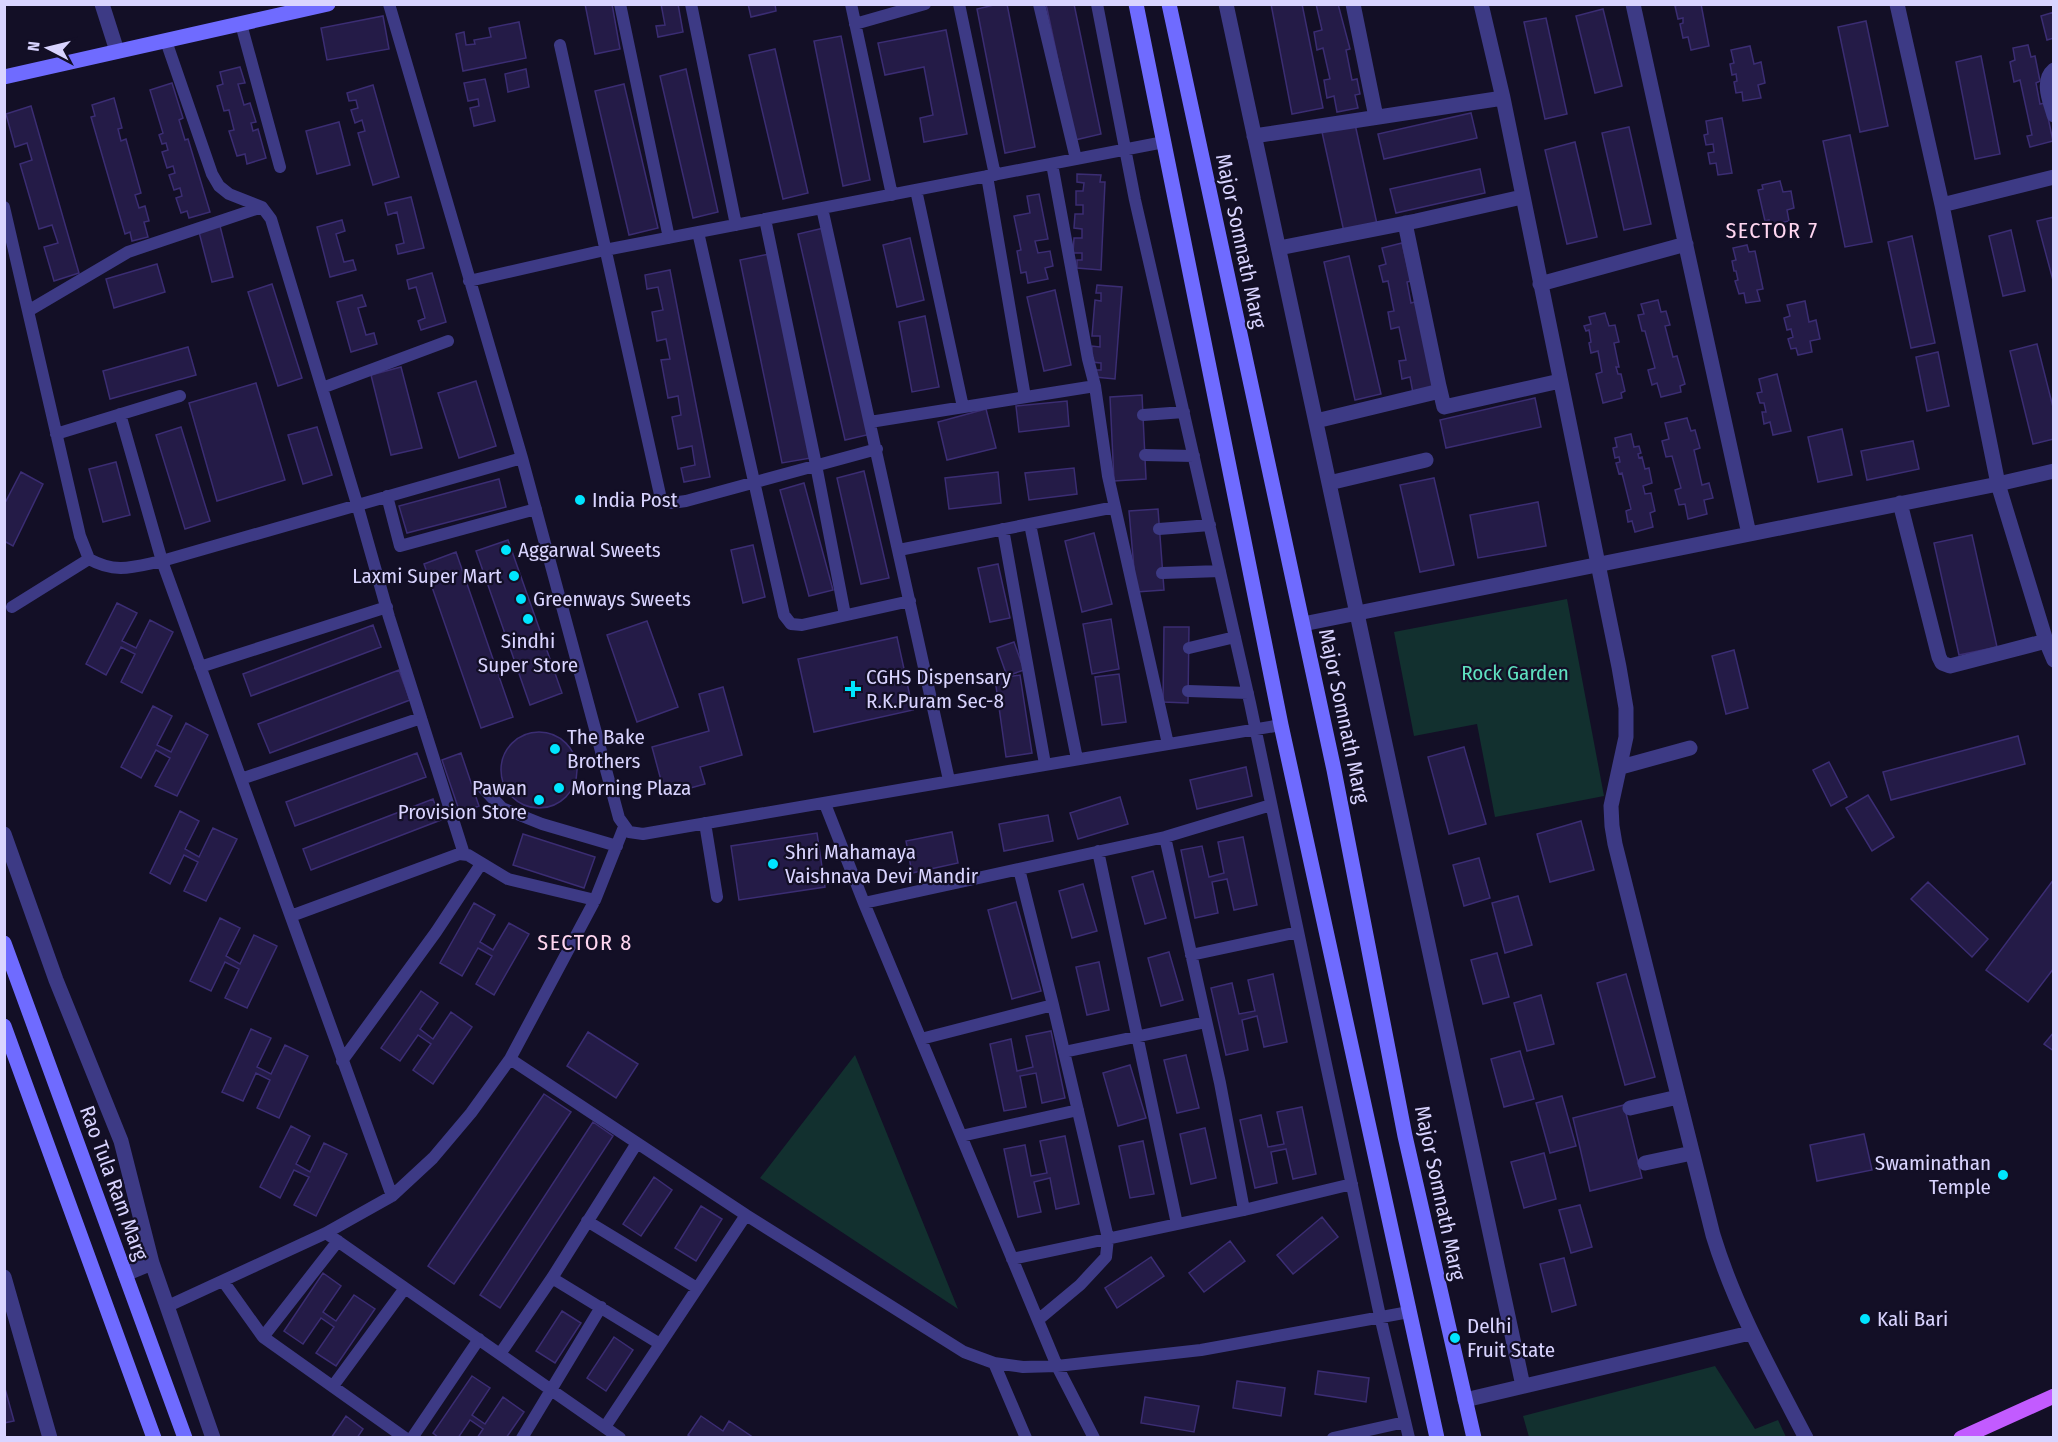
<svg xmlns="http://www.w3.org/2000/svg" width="2058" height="1442" viewBox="0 0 2058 1442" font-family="'Fira Sans Condensed',sans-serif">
<rect width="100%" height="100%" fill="#130f26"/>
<!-- green -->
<path fill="#12302f" d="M1567 599 1604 796 1495 817 1477 724 1414 736 1394 632Z
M855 1055 958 1309 760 1178Z
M1715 1366 1755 1429 1778 1420 1786 1437H1529L1523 1416Z"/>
<!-- building -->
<path fill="#241b47" stroke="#3b2d73" stroke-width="1.5" d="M585 4H612L620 49 595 54Z
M661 4H678L683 32 658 37 656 26 665 25Z
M748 4H775L776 11 751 17Z
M998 4H1007L1035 147 1005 153 977 9Z
M1046 4H1074L1101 134 1075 140Z
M1271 4H1302L1323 108 1292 114Z
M1316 4H1338L1350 49 1346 50 1352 80 1357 79 1360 94 1355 95 1358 108 1337 112 1334 96 1327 98 1324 80 1330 79 1323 48 1317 50 1314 32 1322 30Z
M1681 4H1701L1709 46 1691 50 1688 37 1683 38 1680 24 1683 23V18L1678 19 1675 6Z
M1603 9 1622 86 1595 93 1576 16Z
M2054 12V38L2047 40 2041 16Z
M383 16 389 49 327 60 321 28Z
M1546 18 1567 114 1545 119 1524 22Z
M1866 21 1888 126 1860 132 1838 27Z
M519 22 526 58 463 71 456 34 464 32 466 45 475 44 474 40 491 37 489 28Z
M946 30 967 134 924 142 920 118 933 115 924 67 885 75 878 43Z
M841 36 870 180 843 186 814 41Z
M2028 45 2031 57 2035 56 2040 81 2036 83 2040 104 2045 103 2053 141 2030 147 2027 136 2032 135 2020 80 2014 82 2010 62 2015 60 2013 48Z
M1750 46 1754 64 1761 62 1765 83 1758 85 1761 98 1743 101 1742 92 1736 93 1734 82 1737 81 1736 74 1732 75 1730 64 1734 63 1731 50Z
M775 49 808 193 783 199 749 55Z
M1981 56 2000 154 1975 159 1956 62Z
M240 67 245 83 238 84 244 105 250 103 256 122 251 123 253 131 258 129 266 158 247 164 245 154 237 156 229 131 234 130 229 110 224 111 217 86 223 84 220 72Z
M526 69 529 87 508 92 505 74Z
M686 69 718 212 693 218 660 76Z
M485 79 495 121 474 126 470 108 479 106 478 99 468 101 464 83Z
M172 83 183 118 179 120 185 140 188 139 210 212 189 218 187 211 181 213 176 198 182 196 180 188 174 190 169 175 175 173 173 166 167 168 162 152 168 150 166 143 162 144 159 135 163 133 150 90Z
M624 84 658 228 629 235 595 91Z
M373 85 399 177 373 185 358 133 365 131 362 120 355 123 351 110 358 108 356 100 349 101 347 93Z
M114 98 122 128 118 129 121 141 126 139 141 193 135 195 139 208 145 206 149 221 144 222 148 237 132 241 130 232 125 234 91 117 95 116 92 105Z
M31 106 79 273 54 281 44 247 58 243 52 225 39 229 20 164 32 160 27 143 15 147 6 114Z
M1471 113 1477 138 1384 159 1378 134Z
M1722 118 1732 173 1718 175 1716 163 1710 164 1708 153 1714 152 1713 144 1706 145 1704 135 1708 134 1706 121Z
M339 122 350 165 317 174 306 131Z
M1355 124 1377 224 1344 232 1322 132Z
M1629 127 1651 224 1624 230 1602 133Z
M1850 135 1872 242 1845 247 1823 141Z
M1575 142 1597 237 1567 244 1545 150Z
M1480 169 1485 193 1396 213 1390 189Z
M1077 174 1101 175 1100 182H1105L1101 270 1077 268V260H1082V253H1073L1074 238H1082V229L1074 228 1075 214H1083V205H1076V191H1083L1084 183 1077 182Z
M1780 181 1783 192 1791 191 1794 208 1787 210 1789 221 1770 225 1769 220 1765 221 1758 190 1763 189 1762 185Z
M1039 194 1048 239 1035 241 1038 253 1050 251 1053 266 1045 268 1048 279 1028 283 1026 272 1021 273 1017 251 1021 250 1014 216 1030 213 1027 196Z
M411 197 424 248 398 254 396 245 404 243 397 212 388 215 385 203Z
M2054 217V284L2037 221Z
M342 220 345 231 336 234 344 262 353 260 356 270 330 277 317 227Z
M220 226 233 277 212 282 199 232Z
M824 228 871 434 845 440 798 234Z
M2011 230 2025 291 2003 296 1989 236Z
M1912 236 1935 343 1911 348 1888 242Z
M910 238 924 300 897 307 883 245Z
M1402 243 1411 281 1407 282 1411 303 1418 301 1434 389 1413 393 1410 377 1402 379 1399 361 1406 360 1399 327 1391 329 1388 312 1394 311 1388 281 1383 282 1379 266 1386 264 1382 248Z
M1747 245 1749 252 1755 251 1763 289 1757 290 1760 301 1746 303 1744 293 1739 294 1735 281 1738 280 1736 271H1734L1732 261 1736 260 1733 248Z
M769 254 811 458 782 463 740 260Z
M1349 256 1381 394 1355 400 1324 262Z
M157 264 165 292 114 308 106 279Z
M670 270 710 477 684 482 681 468 695 465 692 446 678 449 672 417 681 415 678 396 668 398 661 360 670 359 666 339 657 341 652 312 663 310 658 287 647 289 645 275Z
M432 273 446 322 421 330 418 321 425 318 416 287 409 289 407 280Z
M272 284 302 378 278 386 248 292Z
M1097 285 1122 287 1115 379 1095 377 1096 370H1101V363L1091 362 1092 346 1100 347V336H1092L1095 300 1101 301V293H1096Z
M1055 290 1071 365 1044 371 1027 297Z
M362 295 366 306 358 308 366 335 374 333 377 344 351 352 337 302Z
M1658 300 1661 312 1666 311 1670 325 1665 326 1673 357 1677 356 1685 384 1680 386 1681 392 1661 397 1657 383 1652 385 1648 370 1655 368 1645 331H1642L1638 315 1644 314 1641 304Z
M1805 301 1809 322 1816 320 1820 339 1810 341 1812 352 1798 355 1796 348 1791 349 1788 339 1793 337 1791 329 1787 330 1784 318 1790 316 1787 305Z
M1605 313 1609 326 1615 325 1619 342 1614 343 1619 367H1616L1618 374H1621L1625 391 1621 393 1622 398 1603 403 1596 374 1602 372 1598 351 1591 353 1589 343 1591 342 1589 330 1586 331 1584 326 1591 324 1589 317Z
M925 316 939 387 912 392 899 322Z
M2037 344 2054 411V439L2033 444 2010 351Z
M188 347 196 375 110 399 103 371Z
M1938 352 1949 406 1927 411 1916 357Z
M401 367 422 448 391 455 371 375Z
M1777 374 1791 431 1773 435 1770 422 1764 424 1762 412H1766L1764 403H1760L1757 393 1762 392 1759 379Z
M476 381 496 446 459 458 438 393Z
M256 383 285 480 217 501 189 403Z
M1142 395 1146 479 1114 481 1110 397Z
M1535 398 1541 427 1446 448 1440 420Z
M1067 401 1069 426 1019 432 1016 406Z
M986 409 996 448 947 460 938 422Z
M1687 418 1691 431 1695 430 1700 448 1694 450 1702 485 1709 483 1713 498 1704 500 1707 514 1688 519 1685 504 1679 505 1675 490 1681 488 1672 456 1666 457 1662 441 1669 439 1665 423Z
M181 427 210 521 185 529 156 435Z
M317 427 332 475 303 484 288 435Z
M1842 429 1852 475 1818 482 1808 437Z
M1631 434 1634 447 1639 446 1641 453 1638 454 1639 458 1642 457 1645 469 1649 468 1652 483 1643 486 1645 494 1651 493 1655 511 1650 513 1653 527 1635 532 1632 521 1628 522 1626 511 1631 509 1622 473 1619 474 1616 463 1620 462 1619 457 1615 458 1613 448 1617 447 1615 438Z
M1913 441 1919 469 1867 480 1861 451Z
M116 462 130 515 103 522 89 469Z
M1074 468 1077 494 1029 500 1025 473Z
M864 471 889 578 861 584 837 478Z
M21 472 43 484 13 546 4 541V500L6 501Z
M998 472 1001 503 949 509 945 478Z
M1434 478 1454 565 1420 572 1400 485Z
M499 479 506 507 407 533 399 506Z
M804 483 833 590 809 596 780 490Z
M1538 502 1546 546 1478 558 1470 515Z
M1158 509 1164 590 1136 592 1129 511Z
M1094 533 1112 604 1082 612 1065 541Z
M1972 535 1997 647 1959 655 1934 543Z
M508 540 562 693 530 705 476 551Z
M753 545 765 597 743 603 731 550Z
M456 552 513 717 481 728 424 564Z
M998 564 1010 618 990 622 978 568Z
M117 603 137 613 122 641 136 648 150 620 173 632 142 693 121 682 135 654 121 647 106 675 86 664Z
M1111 619 1119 669 1092 674 1083 624Z
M647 621 678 707 637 722 607 635Z
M373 625 381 647 251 696 243 674Z
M1164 627H1189L1188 703 1163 702Z
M897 637 913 710 814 732 798 659Z
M1014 642 1024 670 1007 676 997 648Z
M1734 650 1748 708 1726 714 1712 656Z
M399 670 410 700 270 753 258 724Z
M1119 674 1126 722 1102 725 1095 677Z
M1020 675 1032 753 1006 757 995 679Z
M723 687 742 755 700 767 705 784 665 795 652 747 709 731 699 694Z
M153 706 172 716 157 745 171 752 186 723 208 735 177 796 155 786 170 758 156 750 141 778 121 767Z
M501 770a38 38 0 1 1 76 0a38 38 0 1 1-76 0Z
M2018 736 2025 764 1891 800 1883 772Z
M1464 747 1486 824 1449 834 1428 757Z
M417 753 426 777 295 826 286 802Z
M461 753 479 806 460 813 442 760Z
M1829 762 1847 797 1831 806 1813 770Z
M1246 767 1252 796 1197 809 1190 780Z
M1868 795 1894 837 1872 851 1846 808Z
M1120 797 1128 824 1078 839 1070 813Z
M433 799 441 820 311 870 303 849Z
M180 811 199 821 185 849 199 857 213 828 237 839 206 901 184 891 198 862 184 855 170 884 150 873Z
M1048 815 1053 841 1004 851 999 824Z
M1581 821 1594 870 1550 882 1537 834Z
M952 832 958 863 912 873 906 841Z
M817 833 825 887 739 900 731 846Z
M523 834 595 857 584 888 513 865Z
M1243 837 1257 905 1234 910 1227 879 1212 882 1218 913 1195 918 1181 850 1202 846 1209 877 1224 873 1218 842Z
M1479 858 1490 898 1464 906 1453 865Z
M1153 871 1166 918 1145 924 1132 877Z
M2054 879V968L2028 1002 1986 970Z
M1928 882 1988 939 1972 957 1911 899Z
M1083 884 1097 931 1072 938 1059 891Z
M1518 896 1532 945 1505 953 1492 903Z
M1016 902 1041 991 1012 999 988 910Z
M474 903 495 915 480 942 493 950 509 923 529 934 494 995 476 984 492 956 478 948 462 976 440 963Z
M220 918 240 928 226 956 240 964 254 935 277 946 247 1008 225 998 239 969 225 962 211 991 190 981Z
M1169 952 1183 1000 1161 1006 1148 958Z
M1497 953 1509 997 1483 1004 1471 960Z
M1099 962 1109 1010 1087 1015 1076 967Z
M1273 974 1287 1042 1264 1047 1257 1016 1242 1020 1248 1050 1226 1055 1211 988 1232 983 1239 1014 1255 1011 1248 980Z
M1626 974 1655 1077 1625 1085 1597 983Z
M421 991 438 1003 420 1029 433 1039 451 1012 472 1027 433 1084 413 1070 431 1044 418 1035 400 1061 381 1048Z
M1541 995 1554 1044 1527 1051 1514 1003Z
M251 1029 271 1038 257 1067 271 1074 285 1045 308 1056 279 1118 257 1108 270 1080 256 1073 243 1101 222 1092Z
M1051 1031 1065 1098 1042 1103 1036 1073 1020 1076 1026 1107 1004 1111 990 1044 1011 1039 1017 1071 1033 1067 1026 1036Z
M588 1032 638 1064 616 1098 567 1066Z
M2054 1032V1051L2044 1044Z
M1520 1051 1534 1099 1504 1107 1491 1059Z
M1186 1055 1199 1108 1177 1113 1164 1060Z
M1130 1065 1146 1118 1118 1126 1103 1073Z
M544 1094 571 1112 454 1284 428 1266Z
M1562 1096 1576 1146 1550 1153 1536 1103Z
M1624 1105 1642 1178 1590 1191 1573 1118Z
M1302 1107 1316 1174 1293 1179 1286 1149 1271 1152 1277 1183 1255 1188 1240 1120 1261 1115 1268 1147 1284 1144 1277 1112Z
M593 1122 613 1136 500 1308 480 1295Z
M291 1126 310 1136 296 1164 310 1172 324 1143 347 1154 316 1216 294 1205 309 1177 294 1170 280 1198 260 1187Z
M1205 1128 1216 1178 1191 1184 1180 1134Z
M1864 1134 1872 1170 1817 1181 1810 1145Z
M1065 1136 1079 1204 1056 1209 1050 1178 1034 1182 1041 1212 1018 1217 1004 1149 1025 1145 1031 1176 1047 1173 1040 1141Z
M1143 1141 1154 1194 1130 1198 1119 1146Z
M1544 1153 1556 1199 1524 1208 1511 1162Z
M654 1177 672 1190 641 1236 623 1224Z
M1580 1205 1592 1247 1571 1253 1559 1210Z
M701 1206 722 1219 696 1261 675 1248Z
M1322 1217 1338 1237 1293 1274 1277 1255Z
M1230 1241 1245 1261 1204 1292 1189 1273Z
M1151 1257 1164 1276 1117 1308 1105 1288Z
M1564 1258 1576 1305 1552 1312 1540 1264Z
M323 1273 341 1286 323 1312 336 1321 354 1295 375 1309 336 1366 316 1353 334 1327 321 1318 303 1344 284 1331Z
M562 1311 581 1323 555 1363 536 1351Z
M614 1337 633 1350 606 1391 587 1378Z
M1318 1371 1369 1378 1366 1402 1315 1394Z
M472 1376 490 1388 472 1415 485 1424 503 1397 524 1412 506 1438H477L483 1429 470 1420 458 1438H439L433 1433Z
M1237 1381 1285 1388 1281 1416 1233 1408Z
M4 1385 14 1421 4 1423Z
M1145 1397 1199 1406 1194 1432 1141 1423Z
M346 1416 363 1429 357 1438H331Z
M701 1416 723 1431 729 1421 754 1438H692L688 1435Z"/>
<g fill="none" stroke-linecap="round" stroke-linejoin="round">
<!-- lane -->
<path stroke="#3d3a85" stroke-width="12" d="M389 4 522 458 619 818 629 832 643 834C856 798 1068 760 1281 725
M620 4 669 238
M691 4 736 225
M851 4 892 195
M959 4 995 175
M1039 4 1076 159
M1097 4 1135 200 1250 703 1324 1055 1380 1316 1409 1438
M241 24 280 167
M855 24 925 4
M166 41 212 174 219 186 229 194 262 207 271 219 357 504 389 617 464 854
M560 45 661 499 671 503 686 501 877 449
M1052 164 1088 359 1095 386 1108 476 1168 744
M987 176 1025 397
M916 190 963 407
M4 207 80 536 89 559C116 574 133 567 162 561L522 458
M822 208 949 780
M765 219 816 465 845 615
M698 232 784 615 791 624 802 625 910 601
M469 281 605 250 1164 142
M28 311 128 252 262 207
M322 388 448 341
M120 414 162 561 392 1196
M1143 415 1184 412
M870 422 1095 386
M56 434 180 396
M1145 455 1194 456
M387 496 400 546 536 509
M1030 524 1077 759
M1003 529 1045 764
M1159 529 1210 525
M899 550 1115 507
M1162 573 1220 571
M12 607 89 559
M1189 648 1235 637
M200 667 387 607
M1188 691 1248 693
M241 779 421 718
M483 788 502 808 542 824 617 846
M825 804 864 903 1057 1366 1094 1438
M705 823 717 897
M1165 837 1220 1083 1244 1210
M1098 851 1177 1224
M1019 869 1053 1005 1108 1238 1106 1257 1080 1285 1038 1320
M864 903 1165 837 1271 805
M291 916 459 854 468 855 508 879 595 900
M1191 955 1298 932
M921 1039 1053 1005
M1064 1052 1206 1022
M510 1059 746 1215 964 1352 994 1363 1023 1367 1057 1366 1201 1350 1409 1312
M342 1061 436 932 481 864
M961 1136 1078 1110
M587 1221 697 1288
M326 1233 620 1438
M338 1241 263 1337 405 1438
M1012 1259 1244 1210 1352 1184
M552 1278 660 1344
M223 1281 263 1337
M168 1306 326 1233 392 1196 433 1158 471 1113 510 1059 595 900 624 827
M500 1354 552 1278 637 1143
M994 1363 1026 1438
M333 1386 405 1288
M605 1427 746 1215
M412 1438 479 1339
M522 1438 601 1307
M1333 1438 1405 1422"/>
<!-- street -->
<path stroke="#3d3a85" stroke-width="15" d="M102 4 117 51
M1226 4 1523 1386
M1353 4 1376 117
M1481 4 1503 98 1619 667 1626 708V737L1611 806 1612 826 1615 844 1713 1235C1735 1307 1771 1371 1806 1438
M1633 4 1749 534
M1897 4 1942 205 1998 484 2046 641 2054 660
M2054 70C2041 81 2050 101 2054 115
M1254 136 1503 98
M1942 205 2054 177
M1279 248 1416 221 1522 197
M1540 284 1686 244
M1439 386 1444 407 1560 381
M1316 421 1440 391 1405 223
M1329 483 1426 460
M1900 503 1939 657 1942 663 1950 666 2046 641
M1303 624 1998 484 2054 471
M1621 767 1690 748
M4 834 56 980 121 1141 152 1263 213 1438
M1630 1108 1678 1097
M1645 1163 1692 1153
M125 1274 152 1263
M4 1277 50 1438
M1465 1400 1750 1333"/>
<!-- secondary -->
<path stroke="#6f6bff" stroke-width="15" d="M1136 4 1281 725 1437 1438
M1169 4 1334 770 1405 1136 1474 1438
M4 77 328 4
M4 943 185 1438
M4 1026 154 1438"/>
<!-- primary -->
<path stroke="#c25bff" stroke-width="15" d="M1961 1438 2054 1396"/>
</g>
<!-- markers -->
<g fill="#00e5ff" stroke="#130f26" stroke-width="2">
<circle cx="580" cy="500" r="6"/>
<circle cx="506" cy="550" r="6"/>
<circle cx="514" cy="576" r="6"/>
<circle cx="521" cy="599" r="6"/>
<circle cx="528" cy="619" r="6"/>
<path d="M850 680h6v6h6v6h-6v6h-6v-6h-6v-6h6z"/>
<circle cx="555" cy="749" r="6"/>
<circle cx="559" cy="788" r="6"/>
<circle cx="539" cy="800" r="6"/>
<circle cx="773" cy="864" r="6"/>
<circle cx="2003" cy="1175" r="6"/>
<circle cx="1865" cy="1319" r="6"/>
<circle cx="1455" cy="1338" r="6"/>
</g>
<g text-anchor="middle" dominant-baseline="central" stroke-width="4.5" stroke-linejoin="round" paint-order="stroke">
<!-- street labels -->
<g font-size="21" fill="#d9d4ff" stroke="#130f26">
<text transform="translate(1241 241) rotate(78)">Major Somnath Marg</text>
<text transform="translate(1344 716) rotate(78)">Major Somnath Marg</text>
<text transform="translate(114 1183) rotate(70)">Rao Tula Ram Marg</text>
<text transform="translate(1440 1193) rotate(78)">Major Somnath Marg</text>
</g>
<!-- poi labels -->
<g font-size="21" fill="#d9d4ff" stroke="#130f26" text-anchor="start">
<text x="592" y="500">India Post</text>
<text x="518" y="550">Aggarwal Sweets</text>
<text x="502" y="576" text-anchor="end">Laxmi Super Mart</text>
<text x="533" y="599">Greenways Sweets</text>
<text x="528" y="641" text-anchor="middle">Sindhi<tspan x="528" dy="24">Super Store</tspan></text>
<text x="866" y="677">CGHS Dispensary<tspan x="866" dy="24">R.K.Puram Sec-8</tspan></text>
<text x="567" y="737">The Bake<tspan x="567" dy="24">Brothers</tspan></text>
<text x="527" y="788" text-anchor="end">Pawan<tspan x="527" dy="24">Provision Store</tspan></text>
<text x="571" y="788">Morning Plaza</text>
<text x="785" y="852">Shri Mahamaya<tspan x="785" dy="24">Vaishnava Devi Mandir</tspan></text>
<text x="1991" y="1163" text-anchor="end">Swaminathan<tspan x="1991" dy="24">Temple</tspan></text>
<text x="1877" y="1319">Kali Bari</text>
<text x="1467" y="1326">Delhi<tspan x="1467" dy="24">Fruit State</tspan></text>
</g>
<!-- park labels -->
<g font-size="21" fill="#5fe0c0" stroke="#130f26">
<text x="1515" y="673">Rock Garden</text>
</g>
<!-- neighbourhood labels -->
<g font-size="22" letter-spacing="1.5" fill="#ffd6f0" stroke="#130f26">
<text x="1772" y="230">SECTOR 7</text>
<text x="585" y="942">SECTOR 8</text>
</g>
</g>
<!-- border -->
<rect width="2058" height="1442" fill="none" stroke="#d9d4ff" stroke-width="12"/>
<!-- north arrow -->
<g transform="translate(48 48) rotate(277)" stroke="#130f26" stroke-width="4.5" paint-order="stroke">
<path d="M0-4.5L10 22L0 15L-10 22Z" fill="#d9d4ff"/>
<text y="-9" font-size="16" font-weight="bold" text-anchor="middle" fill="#d9d4ff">N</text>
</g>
</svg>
